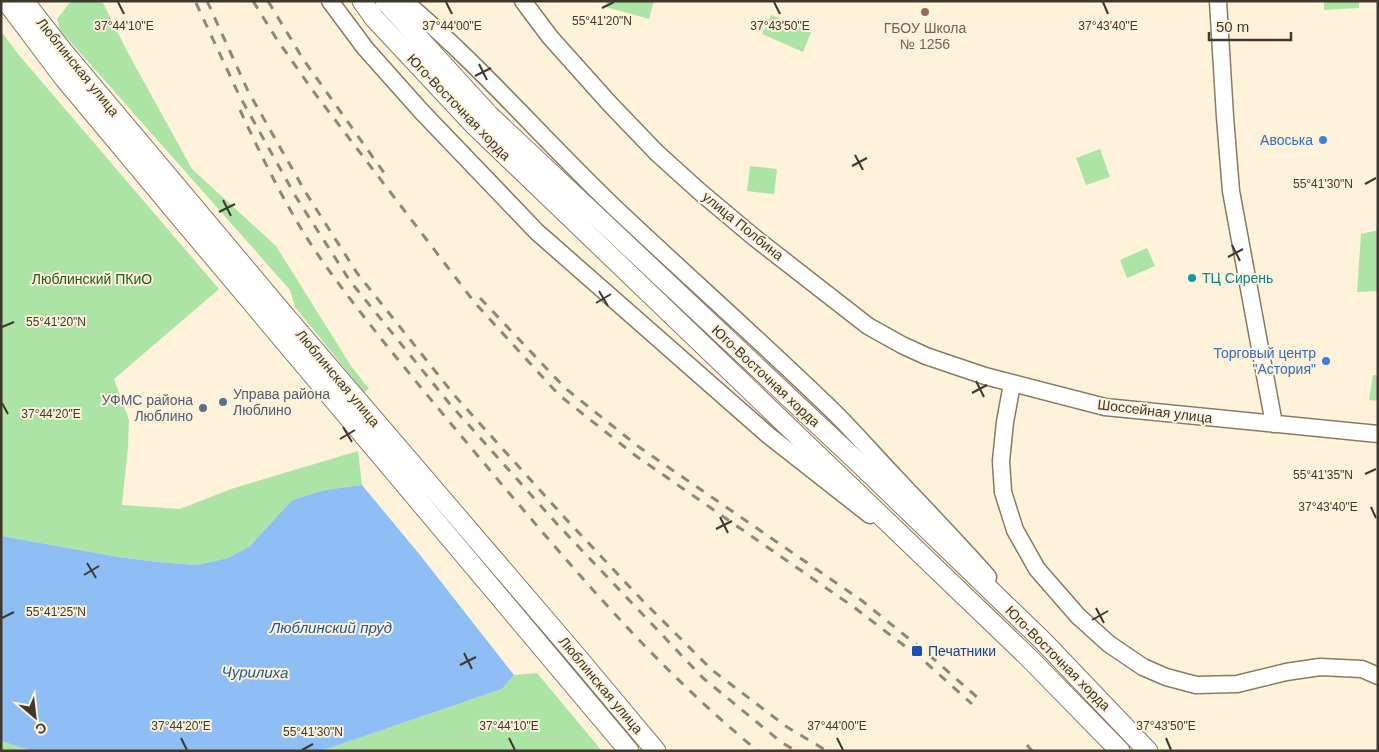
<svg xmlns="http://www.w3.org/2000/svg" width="1379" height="752" viewBox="0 0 1379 752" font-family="Arial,sans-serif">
<rect width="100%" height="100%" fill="#fef2db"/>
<!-- green -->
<path fill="#ace4a6" d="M71 1H102L128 53 192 169 276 246 351 366 369 389 364 392 295 307 290 290 60 30 57 19Z
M607 1H654L649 19 606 7Z
M1324 1H1359V8L1324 10Z
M771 15 811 32 803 52 762 34Z
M1 31 18 54 219 289 114 379 129 420 128 447 122 505 180 509 231 489 358 451 362 485 324 490 292 500 250 546 228 558 196 565 158 562 119 557 1 536Z
M1100 149 1110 177 1086 185 1076 158Z
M750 166 777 169 774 194 747 191Z
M1378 230V291L1357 292 1361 234Z
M1147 248 1155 266 1127 278 1120 260Z
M1373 375H1378V401L1369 400Z
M537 673 602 751H321L502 689 514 675Z
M1 741 32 751H1Z"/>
<!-- water -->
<path fill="#8fbef4" d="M362 485 420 555 514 675 502 689 321 751H32L1 741V536L119 557 158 562 196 565 228 558 250 546 292 500 324 490Z"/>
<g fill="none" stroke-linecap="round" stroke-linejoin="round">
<defs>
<path id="secondary" d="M330 1 365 48 422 112 537 232 768 435 870 515
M404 1C479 64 542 138 613 206 687 276 763 343 836 414 856 434 875 456 895 477 926 510 958 543 988 577
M523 1 550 37 609 103 657 153 699 191 755 238 868 326 902 345 926 356 985 376 1105 407 1378 434
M1218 1 1225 117 1231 191 1274 424
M1012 384 1005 422 1001 461 1003 492 1015 530 1037 569 1078 616 1109 644 1143 667 1166 677 1196 685 1237 684 1286 672 1320 667 1362 669 1378 676"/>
<path id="primary" d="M6 1 63 77 174 210 629 751
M24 1 63 51 282 312 574 653 656 751
M362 1 374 18 475 126 1028 657 1120 751
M385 1 489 115 863 467 1044 642 1148 751"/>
</defs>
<!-- secondary casing -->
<use href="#secondary" stroke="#897b61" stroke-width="19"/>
<!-- primary casing -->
<use href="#primary" stroke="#897b61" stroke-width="21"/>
<!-- secondary -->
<use href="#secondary" stroke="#fff" stroke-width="16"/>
<!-- primary -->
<use href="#primary" stroke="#fff" stroke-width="19"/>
<!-- rail -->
<path stroke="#8e8676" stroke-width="3" stroke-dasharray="9 9" stroke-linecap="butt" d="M207 1 248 91 306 193 357 273 455 396 565 518 643 601 712 670 787 727 827 751
M253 1 276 38 313 91 475 303 559 395 636 456 855 608 923 660 972 704
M268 1 303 59 387 177
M196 3 239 95 296 197 350 281 449 403 557 524 703 678 781 742 796 751
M240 110C258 149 277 188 299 225 322 264 351 300 379 336 420 387 462 437 504 487 583 580 663 674 758 751
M480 298 565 388 639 447 861 600 928 654 978 698
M1027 745 1032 751"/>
</g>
<!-- ticks -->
<path fill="none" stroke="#3e382d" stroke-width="2" d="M118 2 124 14M446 2 452 14M774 2 780 14M1103 2 1108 14M602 8 614 2M479 64 487 80M475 76 491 68M855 155 863 170M852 166 867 158M1365 184 1376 178M223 200 231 216M219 212 235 204M1232 245 1240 261M1228 257 1243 249M599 291 608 306M596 303 611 294M2 327 14 322M976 381 984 397M972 393 987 385M2 403 8 414M343 427 352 442M340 439 355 430M1365 474 1376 469M1371 507 1376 518M720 517 728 533M716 529 732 521M87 563 96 578M84 575 99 566M1096 608 1104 623M2 618 14 612M1092 620 1108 611M464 653 472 669M460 665 476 657M181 738 187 750M509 738 515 750M837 738 843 750M1166 738 1171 750M302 750 313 744"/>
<!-- markers -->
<circle fill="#8d6e63" stroke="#fef2db" stroke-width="2" cx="925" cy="12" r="5"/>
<g fill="#3f7fe0" stroke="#fef2db" stroke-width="2">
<circle cx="1323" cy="140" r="5"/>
<circle cx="1326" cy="361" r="5"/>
</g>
<circle fill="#0f9aa8" stroke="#fef2db" stroke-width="2" cx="1192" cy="278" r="5"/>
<g fill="#5c6f8a" stroke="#fef2db" stroke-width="2">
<circle cx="223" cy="402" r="5"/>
<circle cx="203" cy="408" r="5"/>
</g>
<rect fill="#1a4fb4" stroke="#fef2db" stroke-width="2" x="911" y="645" width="12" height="12" rx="2.5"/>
<g text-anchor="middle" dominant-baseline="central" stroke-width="4" stroke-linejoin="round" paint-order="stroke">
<!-- education labels -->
<g font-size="14" fill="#785e54" stroke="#fef2db">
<text x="925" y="28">ГБОУ Школа<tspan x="925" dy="16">№ 1256</tspan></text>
</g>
<!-- street labels -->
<g font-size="14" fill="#3e382d" stroke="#fef2db">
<text transform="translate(78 67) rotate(51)">Люблинская улица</text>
<text transform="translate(459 107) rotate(46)">Юго-Восточная хорда</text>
<text transform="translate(743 226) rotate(39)">улица Полбина</text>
<text transform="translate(766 376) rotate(43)">Юго-Восточная хорда</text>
<text transform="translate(338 378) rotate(50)">Люблинская улица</text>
<text transform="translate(1155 411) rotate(7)">Шоссейная улица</text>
<text transform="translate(1058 658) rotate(45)">Юго-Восточная хорда</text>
<text transform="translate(601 685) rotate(50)">Люблинская улица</text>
</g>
<!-- shop labels -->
<g font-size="14" fill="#366cbe" stroke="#fef2db" text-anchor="end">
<text x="1313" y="140">Авоська</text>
<text x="1316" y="353">Торговый центр<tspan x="1316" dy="16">"Астория"</tspan></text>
</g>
<!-- culture labels -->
<g font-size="14" fill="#0d838f" stroke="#fef2db" text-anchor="start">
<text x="1202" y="278">ТЦ Сирень</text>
</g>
<!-- park labels -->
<g font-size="14" fill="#1c5b19" stroke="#fef2db">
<text x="92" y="279">Люблинский ПКиО</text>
</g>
<!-- service labels -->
<g font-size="14" fill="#4e5e75" stroke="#fef2db" text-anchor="start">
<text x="233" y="394">Управа района<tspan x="233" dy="16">Люблино</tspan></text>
<text x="193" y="400" text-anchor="end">УФМС района<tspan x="193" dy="16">Люблино</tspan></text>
</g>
<!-- transit labels -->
<g font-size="14" fill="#164399" stroke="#fef2db" text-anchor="start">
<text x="928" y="651">Печатники</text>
</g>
<!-- water labels -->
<g font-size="15" font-style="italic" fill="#1d5794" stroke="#fef2db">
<text x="331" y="627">Люблинский пруд</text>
<text transform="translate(255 672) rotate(1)">Чурилиха</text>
</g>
</g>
<g font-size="12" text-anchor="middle" fill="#3e382d" stroke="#fef2db" stroke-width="4" stroke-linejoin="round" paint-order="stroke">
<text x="602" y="25">55°41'20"N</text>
<text x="1108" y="30">37°43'40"E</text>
<text x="124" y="30">37°44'10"E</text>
<text x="452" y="30">37°44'00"E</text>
<text x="780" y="30">37°43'50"E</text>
<text x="1323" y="188">55°41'30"N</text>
<text x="56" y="326">55°41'20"N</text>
<text x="51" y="418">37°44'20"E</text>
<text x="1323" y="479">55°41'35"N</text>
<text x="1328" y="511">37°43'40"E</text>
<text x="56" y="616">55°41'25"N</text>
<text x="181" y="730">37°44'20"E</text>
<text x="509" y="730">37°44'10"E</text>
<text x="837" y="730">37°44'00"E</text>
<text x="1166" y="730">37°43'50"E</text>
<text x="313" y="736">55°41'30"N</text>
</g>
<!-- border -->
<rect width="1379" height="752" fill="none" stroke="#3e382d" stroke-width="5"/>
<!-- north arrow -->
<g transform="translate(35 717) rotate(152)" stroke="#fef2db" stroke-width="4" paint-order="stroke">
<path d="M0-4L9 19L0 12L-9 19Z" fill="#3e382d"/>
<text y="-8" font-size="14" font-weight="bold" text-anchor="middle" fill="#3e382d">С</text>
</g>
<!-- scale -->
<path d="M1209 32v8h82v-8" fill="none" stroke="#3e382d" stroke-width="2.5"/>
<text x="1216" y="32" font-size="15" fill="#3e382d" stroke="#fef2db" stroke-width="4" paint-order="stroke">50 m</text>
</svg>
